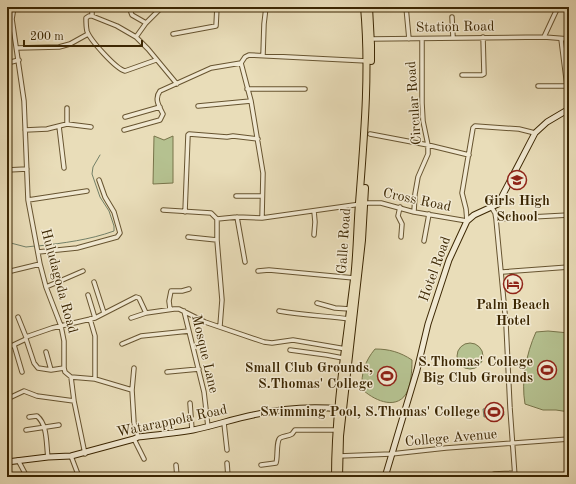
<svg xmlns="http://www.w3.org/2000/svg" width="576" height="484" viewBox="0 0 576 484" font-family="'Old Standard TT',serif">
<rect width="100%" height="100%" fill="#e9ddb9"/>
<filter id="stains"><feTurbulence type="fractalNoise" baseFrequency=".005" numOctaves="4"/><feColorMatrix values="0 0 0 0 .2 0 0 0 0 .09 0 0 0 0 .02 0 0 0 .5 -.17"/></filter>
<radialGradient id="worn" r=".72"><stop offset=".6" stop-color="#630" stop-opacity="0"/><stop offset="1" stop-color="#630" stop-opacity=".3"/></radialGradient>
<!-- green -->
<path fill="#b5c190" stroke="#78744a" d="M154 136 164 140 173 136V183L153 184Z
M548 331 569 333V412L556 410H543L525 404C521 381 526 354 536 332Z
M457 356a13 13 0 1 1 26 0a13 13 0 1 1-26 0Z
M375 349C389 349 400 352 412 360 412 371 411 385 406 394 395 411 372 399 362 389 361 373 365 361 375 349Z"/>
<!-- water -->
<path fill="#98bcab" stroke="#738068" d="M503 407 504 415 484 417 483 409Z"/>
<g fill="none" stroke-linecap="round" stroke-linejoin="round">
<!-- stream -->
<path stroke="#738068" stroke-width="1" d="M7 242 26 247 35 246
M38 246C64 243 89 240 114 231V226L109 211 100 197 92 174 93 167 100 155"/>
<defs>
<path id="street" d="M14 7 12 19 24 101 28 200 40 264 46 287 61 326 64 341V368L65 372 71 377 95 379 132 390 134 423 138 437
M129 7 132 15 146 23
M406 7 409 39
M92 16V7
M452 17 453 37
M173 34 216 26 217 7
M136 37 146 23 162 7
M544 37 558 7
M370 39 544 37 569 39
M561 39 569 102
M17 48 59 47 70 44 88 34
M263 55 264 24 266 7
M156 60 125 71C116 69 90 40 87 31 86 27 86 22 86 18L89 16H92L117 26 136 37 148 49 177 84
M7 63 19 60
M241 63 251 101 263 173 262 218
M462 75H482L484 74 483 37
M538 86H567
M247 89H305
M198 106 251 101
M125 117 160 107
M67 124V108
M59 126 64 168
M25 130 47 129 67 124 91 127
M124 130 160 120 163 114C159 106 154 99 160 91L211 68 241 63 245 57 249 55 367 61
M370 134 428 145 469 155
M7 170 27 169
M236 196H262
M28 200 87 191
M400 207 398 216 402 224 401 237
M492 208 495 213 496 219 506 324 510 408 515 477
M163 210 211 213 217 219 237 217 262 218 368 203H381L414 212 467 221 466 209 462 193 473 128 475 126 519 129 535 133
M314 211 315 222 314 235
M185 212 188 135 189 134 227 137 233 136 258 139
M414 212 415 194 418 177 428 154V145L423 121 422 103V40
M237 217 245 262
M217 219V240L222 300 220 326
M496 219 569 215
M188 237 217 240
M424 241 429 214
M38 252 77 248 117 237 120 233 114 212 105 197 99 180
M258 271 269 270 354 278
M7 272 40 264
M502 272 569 267
M94 282 104 313
M46 287 83 271
M88 295 95 318
M317 303 335 308 350 309
M170 309 169 301 171 291H182L189 289
M184 311 204 392 208 427
M279 311C302 315 325 316 349 319
M18 317 26 337
M131 318 146 313 174 309H179L205 322 264 342 272 343 293 340 346 349
M90 319 95 336V379
M26 339 34 363 38 368 51 370 64 368
M122 344 141 336 189 331
M14 345 22 372
M7 348 26 339V337L52 328 95 318 136 297 139 298 146 313
M290 350 327 355 343 358
M46 352 51 370
M167 372 199 369
M71 377 74 401 85 454
M132 390 134 368
M7 399 24 391 37 396 74 401
M190 403 192 430
M29 417 37 416C48 425 46 445 48 457
M224 423 227 450
M26 430 59 425
M134 439 144 459
M71 456 79 477
M339 456 391 454 446 448 569 439
M18 460 27 477
M227 463 228 477
M176 465 177 477
M261 465 276 463C278 458 276 441 280 438 283 436 289 436 292 434L295 430H336
M493 477 494 474 515 473"/>
<path id="secondary" d="M7 462 48 457 71 456 134 439 138 437C156 435 175 433 193 430 213 426 233 419 253 415 282 408 312 406 342 409
M385 477 417 370 428 324 449 260 467 221 474 215 498 204 535 133 547 122 569 109"/>
<path id="highway" d="M369 7 371 45V61
M335 477C335 410 346 345 354 279 357 253 357 228 359 203 364 138 370 72 364 7
M339 477 340 436 362 240 365 188"/>
</defs>
<!-- street casing -->
<use href="#street" stroke="#675430" stroke-width="5.5"/>
<!-- secondary casing -->
<use href="#secondary" stroke="#3c2703" stroke-width="7"/>
<!-- highway casing -->
<use href="#highway" stroke="#3c2703" stroke-width="8"/>
<!-- street -->
<use href="#street" stroke="#f1e9d2" stroke-width="3.5"/>
<!-- secondary -->
<use href="#secondary" stroke="#f1e9d2" stroke-width="5"/>
<!-- highway -->
<use href="#highway" stroke="#e9ddb9" stroke-width="6"/>
</g>
<!-- icons -->
<defs>
<symbol id="school-ring" viewBox="-11 -11 22 22"><circle r="9.5" fill="#f1e9d2" stroke="#8f2418" stroke-width="1.5"/><path d="M0-5L7-2L0 1L-7-2ZM-4 1L0 2.5L4 1V4Q0 6-4 4Z" fill="#8f2418"/></symbol>
<symbol id="hotel-ring" viewBox="-11 -11 22 22"><circle r="9.5" fill="#f1e9d2" stroke="#8f2418" stroke-width="1.5"/><path d="M-6-4.5h1.5V1H6V5H4.5V3h-9V5H-6ZM-4 0a1.8 1.8 0 1 1 3.6 0ZM.5 0V-2.5h3Q6-2.5 6 0Z" fill="#8f2418"/></symbol>
<symbol id="stadium-ring" viewBox="-11 -11 22 22"><circle r="9.5" fill="#f1e9d2" stroke="#8f2418" stroke-width="1.5"/><path d="M0-5a6.5 5 0 1 0 0 10a6.5 5 0 1 0 0-10ZM-3.5-1.8h7v3.6h-7Z" fill="#8f2418"/></symbol>
</defs>
<g fill-rule="evenodd">
<use href="#school-ring" x="506" y="169" width="22" height="22"/>
<use href="#hotel-ring" x="502" y="273" width="22" height="22"/>
<use href="#stadium-ring" x="536" y="359" width="22" height="22"/>
<use href="#stadium-ring" x="376" y="365" width="22" height="22"/>
<use href="#stadium-ring" x="483" y="401" width="22" height="22"/>
</g>
<g text-anchor="middle" dominant-baseline="central" stroke-width="3" stroke-linejoin="round" paint-order="stroke">
<!-- street labels -->
<g font-size="14" fill="#3c2703" stroke="#f1e9d2">
<text transform="translate(455 27) rotate(-1)">Station Road</text>
<text transform="translate(414 103) rotate(-94)">Circular Road</text>
<text transform="translate(417 200) rotate(12)">Cross Road</text>
<text transform="translate(344 241) rotate(-86)">Galle Road</text>
<text transform="translate(435 269) rotate(-70)">Hotel Road</text>
<text transform="translate(59 281) rotate(75)">Huludagoda Road</text>
<text transform="translate(205 354) rotate(77)">Mosque Lane</text>
<text transform="translate(172 421) rotate(-12)">Watarappola Road</text>
<text transform="translate(451 438) rotate(-5)">College Avenue</text>
</g>
<!-- poi labels -->
<g font-size="14" font-weight="bold" fill="#3c2703" stroke="#f1e9d2" text-anchor="end">
<text x="517" y="201" text-anchor="middle">Girls High<tspan x="517" dy="16">School</tspan></text>
<text x="513" y="305" text-anchor="middle">Palm Beach<tspan x="513" dy="16">Hotel</tspan></text>
<text x="533" y="362">S.Thomas' College<tspan x="533" dy="16">Big Club Grounds</tspan></text>
<text x="373" y="368">Small Club Grounds,<tspan x="373" dy="16">S.Thomas' College</tspan></text>
<text x="480" y="412">Swimming Pool, S.Thomas' College</text>
</g>
</g>
<!-- margin -->
<rect width="576" height="484" fill="none" stroke="#e9ddb9" stroke-width="24"/>
<rect x="8" y="8" width="560" height="468" fill="none" stroke="#3c2703" stroke-width="2"/>
<rect x="12" y="12" width="552" height="460" fill="none" stroke="#3c2703"/>
<!-- scale -->
<path d="M24 40v6h118v-6" fill="none" stroke="#3c2703" stroke-width="2"/>
<text x="30" y="40" font-size="12" fill="#3c2703" stroke="#f1e9d2" stroke-width="3" paint-order="stroke">200 m</text>
<rect width="100%" height="100%" filter="url(#stains)"/>
<rect width="100%" height="100%" fill="url(#worn)"/>
</svg>
